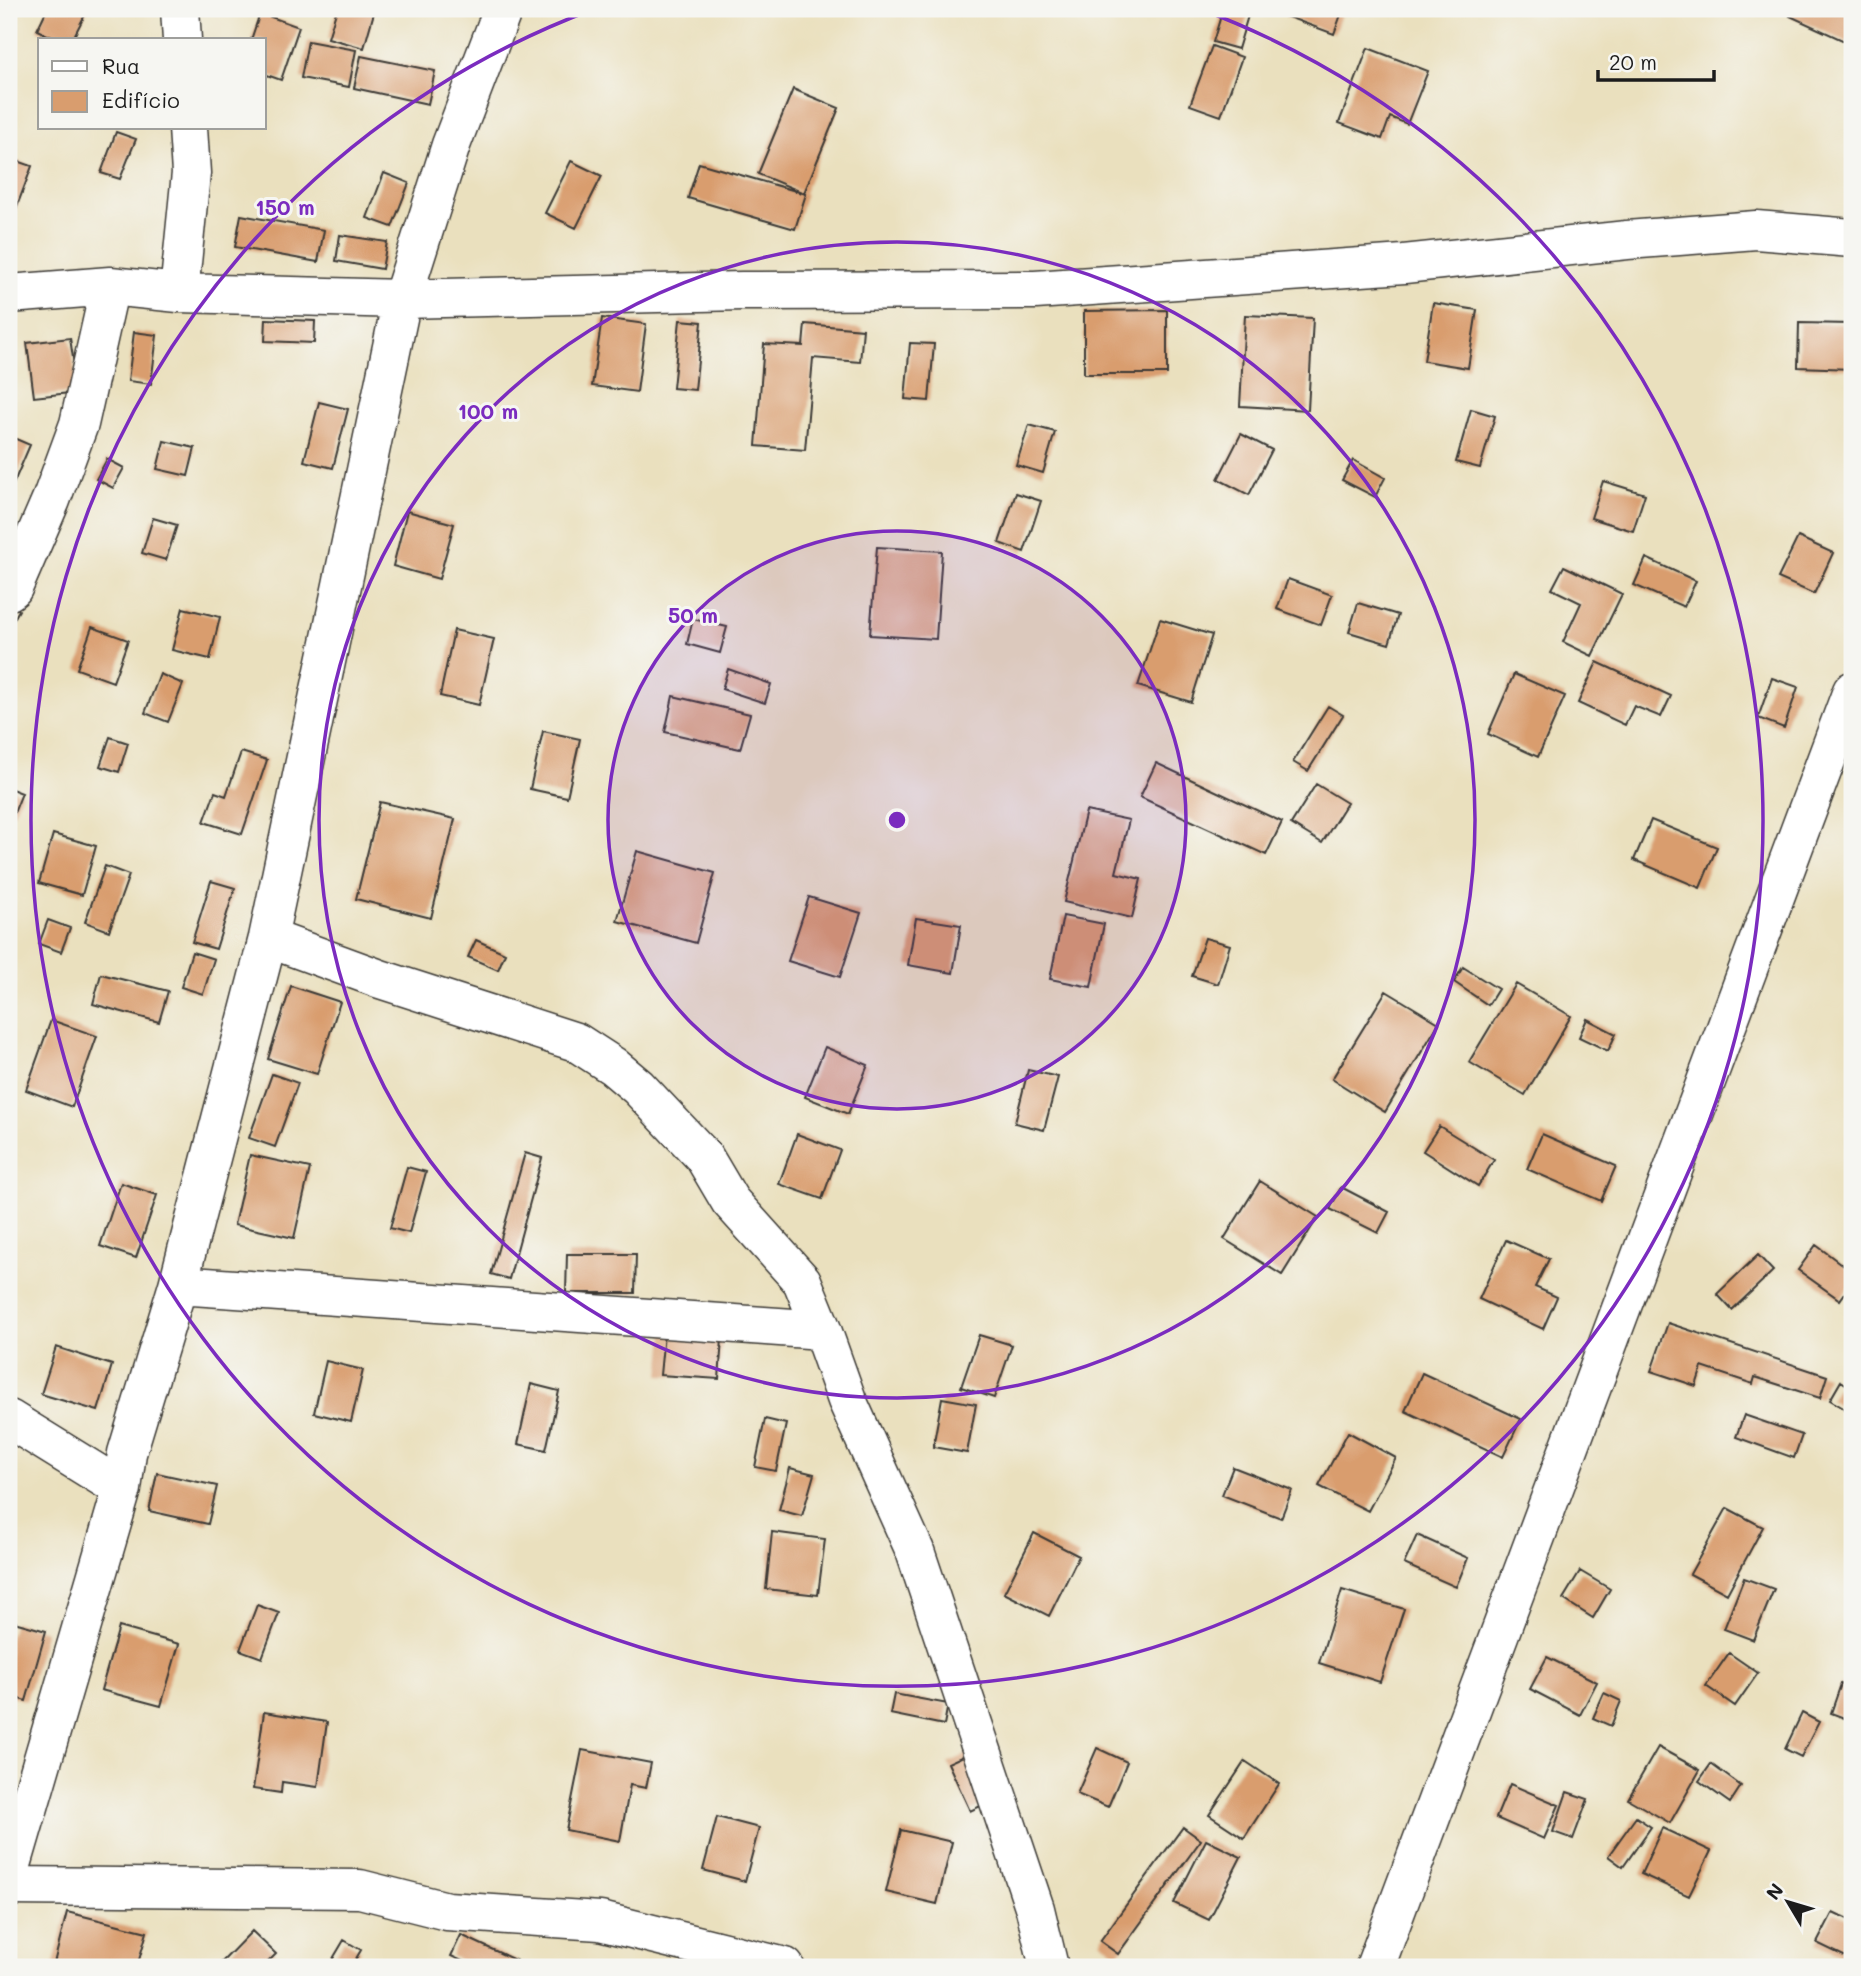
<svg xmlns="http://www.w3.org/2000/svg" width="1861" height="1976" viewBox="0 0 1861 1976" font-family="Mali,sans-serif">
<rect width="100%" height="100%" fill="#f6f6f2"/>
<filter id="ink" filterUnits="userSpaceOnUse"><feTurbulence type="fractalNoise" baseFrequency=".0143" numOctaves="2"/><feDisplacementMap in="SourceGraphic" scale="14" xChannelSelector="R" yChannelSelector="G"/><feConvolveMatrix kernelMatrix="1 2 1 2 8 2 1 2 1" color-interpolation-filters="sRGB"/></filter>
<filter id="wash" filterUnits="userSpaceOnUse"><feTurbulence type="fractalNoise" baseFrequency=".00686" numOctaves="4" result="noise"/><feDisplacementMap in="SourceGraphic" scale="28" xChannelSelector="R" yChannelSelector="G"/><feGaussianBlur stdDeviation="1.57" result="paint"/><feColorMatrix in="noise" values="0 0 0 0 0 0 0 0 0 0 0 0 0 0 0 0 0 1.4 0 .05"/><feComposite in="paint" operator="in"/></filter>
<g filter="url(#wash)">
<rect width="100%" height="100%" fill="#eae0be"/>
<g id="blocks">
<!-- building -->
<path fill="#d99d6e" d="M47 9H88L72 40H58L37 30Z
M337 9H375L364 48 328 38Z
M1223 9H1250L1238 49 1213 42Z
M1288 9H1343L1334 34 1285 16Z
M1793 9H1852L1851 44 1790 16Z
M260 13 299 27 281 80 264 74V40H251Z
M308 41 356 50 349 87 301 78Z
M1212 46 1242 57 1221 116 1190 105Z
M1368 48 1428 71 1407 124 1390 117 1382 139 1339 123Z
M361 56 435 71 428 104 354 88Z
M793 89 839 108 804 193 758 174Z
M116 132 136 139 120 179 101 173Z
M9 158 32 166 14 214 9 212Z
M571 161 602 176 576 228 545 213Z
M699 163 806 194 795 229 688 198Z
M384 173 409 183 392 227 367 218Z
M241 215 324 230 318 262 235 247Z
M340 235 387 242 382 269 336 261Z
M1433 303 1477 310 1468 368 1424 361Z
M1167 310V374H1084V311Z
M1245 315 1313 318 1308 410 1240 406Z
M602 318 646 324 637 392 592 386Z
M266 319 315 321 314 343 265 341Z
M680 320 702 322 695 390 673 388Z
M1799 323 1852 324V369L1798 367Z
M805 324 863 329 860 362 813 358 805 450 756 446 764 344 803 346Z
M134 332 157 335 151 384 128 381Z
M70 338 78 392 34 397 27 343Z
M910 343 934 344 929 401 905 399Z
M319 402 348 409 333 468 304 461Z
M1471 409 1495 416 1480 468 1456 462Z
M1029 425 1055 432 1043 473 1016 465Z
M1241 434 1272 450 1249 495 1218 479Z
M9 436 30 445 12 487 9 486Z
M164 441 195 448 188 476 157 469Z
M107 459 124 468 113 488 96 479Z
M1353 460 1385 478 1375 497 1342 480Z
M1603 481 1645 494 1633 531 1591 518Z
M1016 493 1041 501 1024 552 999 543Z
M407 511 454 524 439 579 393 566Z
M153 518 177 525 166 560 142 553Z
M9 524 29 535 9 576Z
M1798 537 1833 553 1814 594 1778 578Z
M877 547 942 551 936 639 870 635Z
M1646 558 1696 581 1684 607 1634 585Z
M1564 566 1622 594 1592 656 1563 642 1581 603 1552 589Z
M1288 579 1332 595 1321 625 1277 609Z
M1358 603 1398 615 1389 644 1349 632Z
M9 604 19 610 9 628Z
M183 608 220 617 210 659 172 650Z
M693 619 727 627 720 653 687 644Z
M1160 619 1212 635 1191 702 1138 686Z
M92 627 128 640 113 682 77 669Z
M454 630 494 639 479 705 440 696Z
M1597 662 1671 696 1661 717 1634 706 1625 725 1578 703Z
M728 669 771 684 765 703 722 689Z
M160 674 183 684 168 722 145 713Z
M1514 674 1565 696 1538 757 1488 734Z
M1772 678 1798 687 1784 728 1758 718Z
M673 696 750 714 740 749 665 732Z
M1328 706 1343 715 1308 771 1293 762Z
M543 731 580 739 567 797 530 789Z
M110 737 128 743 119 772 100 766Z
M241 752 267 760 242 834 204 822 215 792 226 796Z
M1156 763 1282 822 1266 855 1140 797Z
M1316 784 1347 803 1322 843 1291 824Z
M9 788 22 793 14 813 9 811Z
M380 802 455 819 431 918 356 899Z
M1086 811 1129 820 1116 873 1141 879 1132 918 1064 902Z
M1651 820 1717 847 1700 888 1634 860Z
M53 834 96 846 82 895 39 883Z
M637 851 715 873 696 943 617 921Z
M105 866 129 875 109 931 85 922Z
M211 881 235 888 216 949 192 942Z
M809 897 861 913 840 977 788 961Z
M1063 916 1104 924 1091 987 1050 979Z
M916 918 961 925 953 973 908 965Z
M48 920 70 928 61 952 39 944Z
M1205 938 1230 945 1218 984 1192 976Z
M476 940 505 953 498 970 468 957Z
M192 952 214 959 203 994 181 987Z
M1463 967 1498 989 1488 1005 1454 982Z
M101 974 168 991 159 1022 93 1004Z
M1516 984 1571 1016 1525 1095 1469 1062Z
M291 986 340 1002 317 1074 268 1059Z
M1386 991 1439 1023 1385 1112 1332 1079Z
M1587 1019 1616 1034 1608 1051 1579 1037Z
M51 1020 97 1036 72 1107 26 1090Z
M825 1047 868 1065 848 1114 805 1097Z
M1028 1070 1058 1077 1044 1130 1015 1123Z
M272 1074 298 1083 275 1147 249 1138Z
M1439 1126 1494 1160 1478 1186 1423 1151Z
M797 1134 840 1150 822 1199 779 1184Z
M1542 1134 1616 1166 1601 1201 1527 1169Z
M525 1153 542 1158 509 1279 491 1274Z
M250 1155 310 1168 294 1238 234 1225Z
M407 1167 426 1172 409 1233 390 1228Z
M1260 1181 1318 1217 1282 1275 1224 1239Z
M121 1183 157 1195 136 1258 100 1246Z
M1341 1187 1389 1212 1378 1233 1330 1209Z
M1506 1240 1549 1259 1535 1287 1557 1297 1543 1329 1479 1299Z
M1816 1245 1852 1272V1283L1840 1300 1798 1270Z
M567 1254H636L635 1293H566Z
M1758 1255 1773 1271 1732 1310 1717 1294Z
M1668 1323 1827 1376 1820 1398 1755 1377 1753 1384 1702 1367 1696 1386 1651 1371Z
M664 1334 722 1339 719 1379 660 1375Z
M979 1335 1012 1345 994 1398 961 1387Z
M56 1347 112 1365 98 1411 41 1394Z
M326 1361 363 1370 351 1422 314 1413Z
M1422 1373 1521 1419 1503 1457 1405 1411Z
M1841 1381 1852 1388V1413L1830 1400Z
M531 1384 559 1391 546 1450 518 1444Z
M942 1398 976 1404 967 1453 933 1447Z
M1744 1415 1802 1435 1794 1458 1736 1437Z
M765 1419 786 1424 776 1471 755 1467Z
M1348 1432 1396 1458 1368 1511 1319 1486Z
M1233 1467 1292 1490 1281 1518 1222 1495Z
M790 1468 814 1474 802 1516 779 1510Z
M157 1473 217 1486 208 1524 149 1511Z
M1727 1508 1763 1527 1727 1594 1690 1574Z
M772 1532 825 1539 818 1595 766 1589Z
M1034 1533 1079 1556 1049 1616 1004 1593Z
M1417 1535 1468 1558 1456 1587 1404 1564Z
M1580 1571 1610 1589 1593 1618 1563 1599Z
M1744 1578 1774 1589 1753 1640 1724 1629Z
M1342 1590 1404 1609 1380 1682 1319 1663Z
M257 1605 279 1613 262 1658 240 1650Z
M14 1622 46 1631 26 1701 9 1696V1640Z
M119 1627 179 1644 161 1706 101 1690Z
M1729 1653 1758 1673 1735 1706 1706 1686Z
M1547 1657 1597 1682 1580 1715 1530 1689Z
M1841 1684 1852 1689V1721L1831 1713Z
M1604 1693 1621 1701 1611 1726 1593 1718Z
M894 1694 948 1704 944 1725 890 1714Z
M264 1712 327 1722 318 1787 282 1782 281 1793 253 1789Z
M1802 1713 1819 1722 1801 1757 1785 1749Z
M1658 1747 1700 1770 1670 1823 1628 1799Z
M1097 1748 1127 1762 1108 1807 1077 1794Z
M582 1750 651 1763 646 1788 630 1785 620 1841 566 1830Z
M974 1751 996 1799 970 1811 948 1763Z
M1245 1761 1279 1784 1244 1838 1209 1815Z
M1711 1764 1741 1786 1730 1803 1699 1781Z
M1510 1784 1559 1805 1544 1839 1496 1818Z
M1567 1792 1588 1799 1573 1839 1553 1832Z
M717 1817 759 1828 745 1881 703 1870Z
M1636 1817 1651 1827 1623 1867 1608 1856Z
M1183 1827 1201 1840 1118 1954 1100 1941Z
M1662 1828 1711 1851 1689 1896 1641 1874Z
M901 1830 952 1842 937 1904 886 1892Z
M1206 1840 1241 1857 1209 1920 1174 1903Z
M67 1912 147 1932 137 1967H53Z
M1833 1912 1852 1921V1960L1817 1943Z
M252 1931 276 1954 263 1967H217Z
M461 1935 517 1961 514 1967H475L451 1956Z
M344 1940 361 1950 351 1967H328Z"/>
</g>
</g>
<g filter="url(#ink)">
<use href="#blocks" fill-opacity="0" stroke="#3b3934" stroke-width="2"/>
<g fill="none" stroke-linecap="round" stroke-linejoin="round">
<defs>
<path id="street" d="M180 9 182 40
M179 293 191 173 188 128
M9 294 110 286 179 293 402 299 742 291 1035 290 1404 264 1627 240 1756 230 1852 238
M9 591 13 588 51 500 79 424 110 286
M268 938 380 979 576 1042 613 1066 638 1087 704 1157 730 1201 802 1281 822 1330 847 1400 915 1551 1035 1909 1049 1967
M178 1285 822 1330
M9 1419 122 1489
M9 1875 122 1489 127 1453 178 1285 268 938 402 299 451 145 503 9
M9 1886 360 1889 447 1911 600 1921 785 1967
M1375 1967 1852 691"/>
</defs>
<!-- street casing -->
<use href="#street" stroke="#3b3934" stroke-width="41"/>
<!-- street -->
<use href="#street" stroke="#fff" stroke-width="38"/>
</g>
</g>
<!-- distance rings -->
<circle cx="897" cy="820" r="289" fill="#7b2cbf" fill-opacity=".12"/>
<g fill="none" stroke="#7b2cbf" stroke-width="3.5">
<circle cx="897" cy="820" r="289"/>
<circle cx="897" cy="820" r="578"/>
<path d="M1200 9A866 866 0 1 1 594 9"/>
</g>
<circle cx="897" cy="820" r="10" fill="#7b2cbf" stroke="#f6f6f2" stroke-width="3.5"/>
<g font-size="21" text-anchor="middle" font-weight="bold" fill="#7b2cbf" stroke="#f6f6f2" stroke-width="6" stroke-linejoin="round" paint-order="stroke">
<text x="285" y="215">150 m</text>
<text x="488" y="419">100 m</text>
<text x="693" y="623">50 m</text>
</g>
<!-- margin -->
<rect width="1861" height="1976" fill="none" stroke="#f6f6f2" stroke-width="35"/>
<!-- legend -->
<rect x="38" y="38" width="228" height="91" fill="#f6f6f2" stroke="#9f9f9c" stroke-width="2"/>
<rect x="52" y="61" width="35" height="10" fill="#ffffff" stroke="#9f9f9c" stroke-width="2"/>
<text x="102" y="74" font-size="21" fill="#1c1c1c">Rua</text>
<rect x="52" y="91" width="35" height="21" fill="#d99d6e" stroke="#9f9f9c" stroke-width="2"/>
<text x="102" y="108" font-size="21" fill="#1c1c1c">Edifício</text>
<!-- north arrow -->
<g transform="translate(1788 1902) rotate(308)" stroke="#f6f6f2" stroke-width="5" paint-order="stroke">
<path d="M0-5L12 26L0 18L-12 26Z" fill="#1c1c1c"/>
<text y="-10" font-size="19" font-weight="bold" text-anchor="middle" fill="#1c1c1c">N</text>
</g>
<!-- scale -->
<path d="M1598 70v10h116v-10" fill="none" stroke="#1c1c1c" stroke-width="3.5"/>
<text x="1609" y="70" font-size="21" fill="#1c1c1c" stroke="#f6f6f2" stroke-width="5" paint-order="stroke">20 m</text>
</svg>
